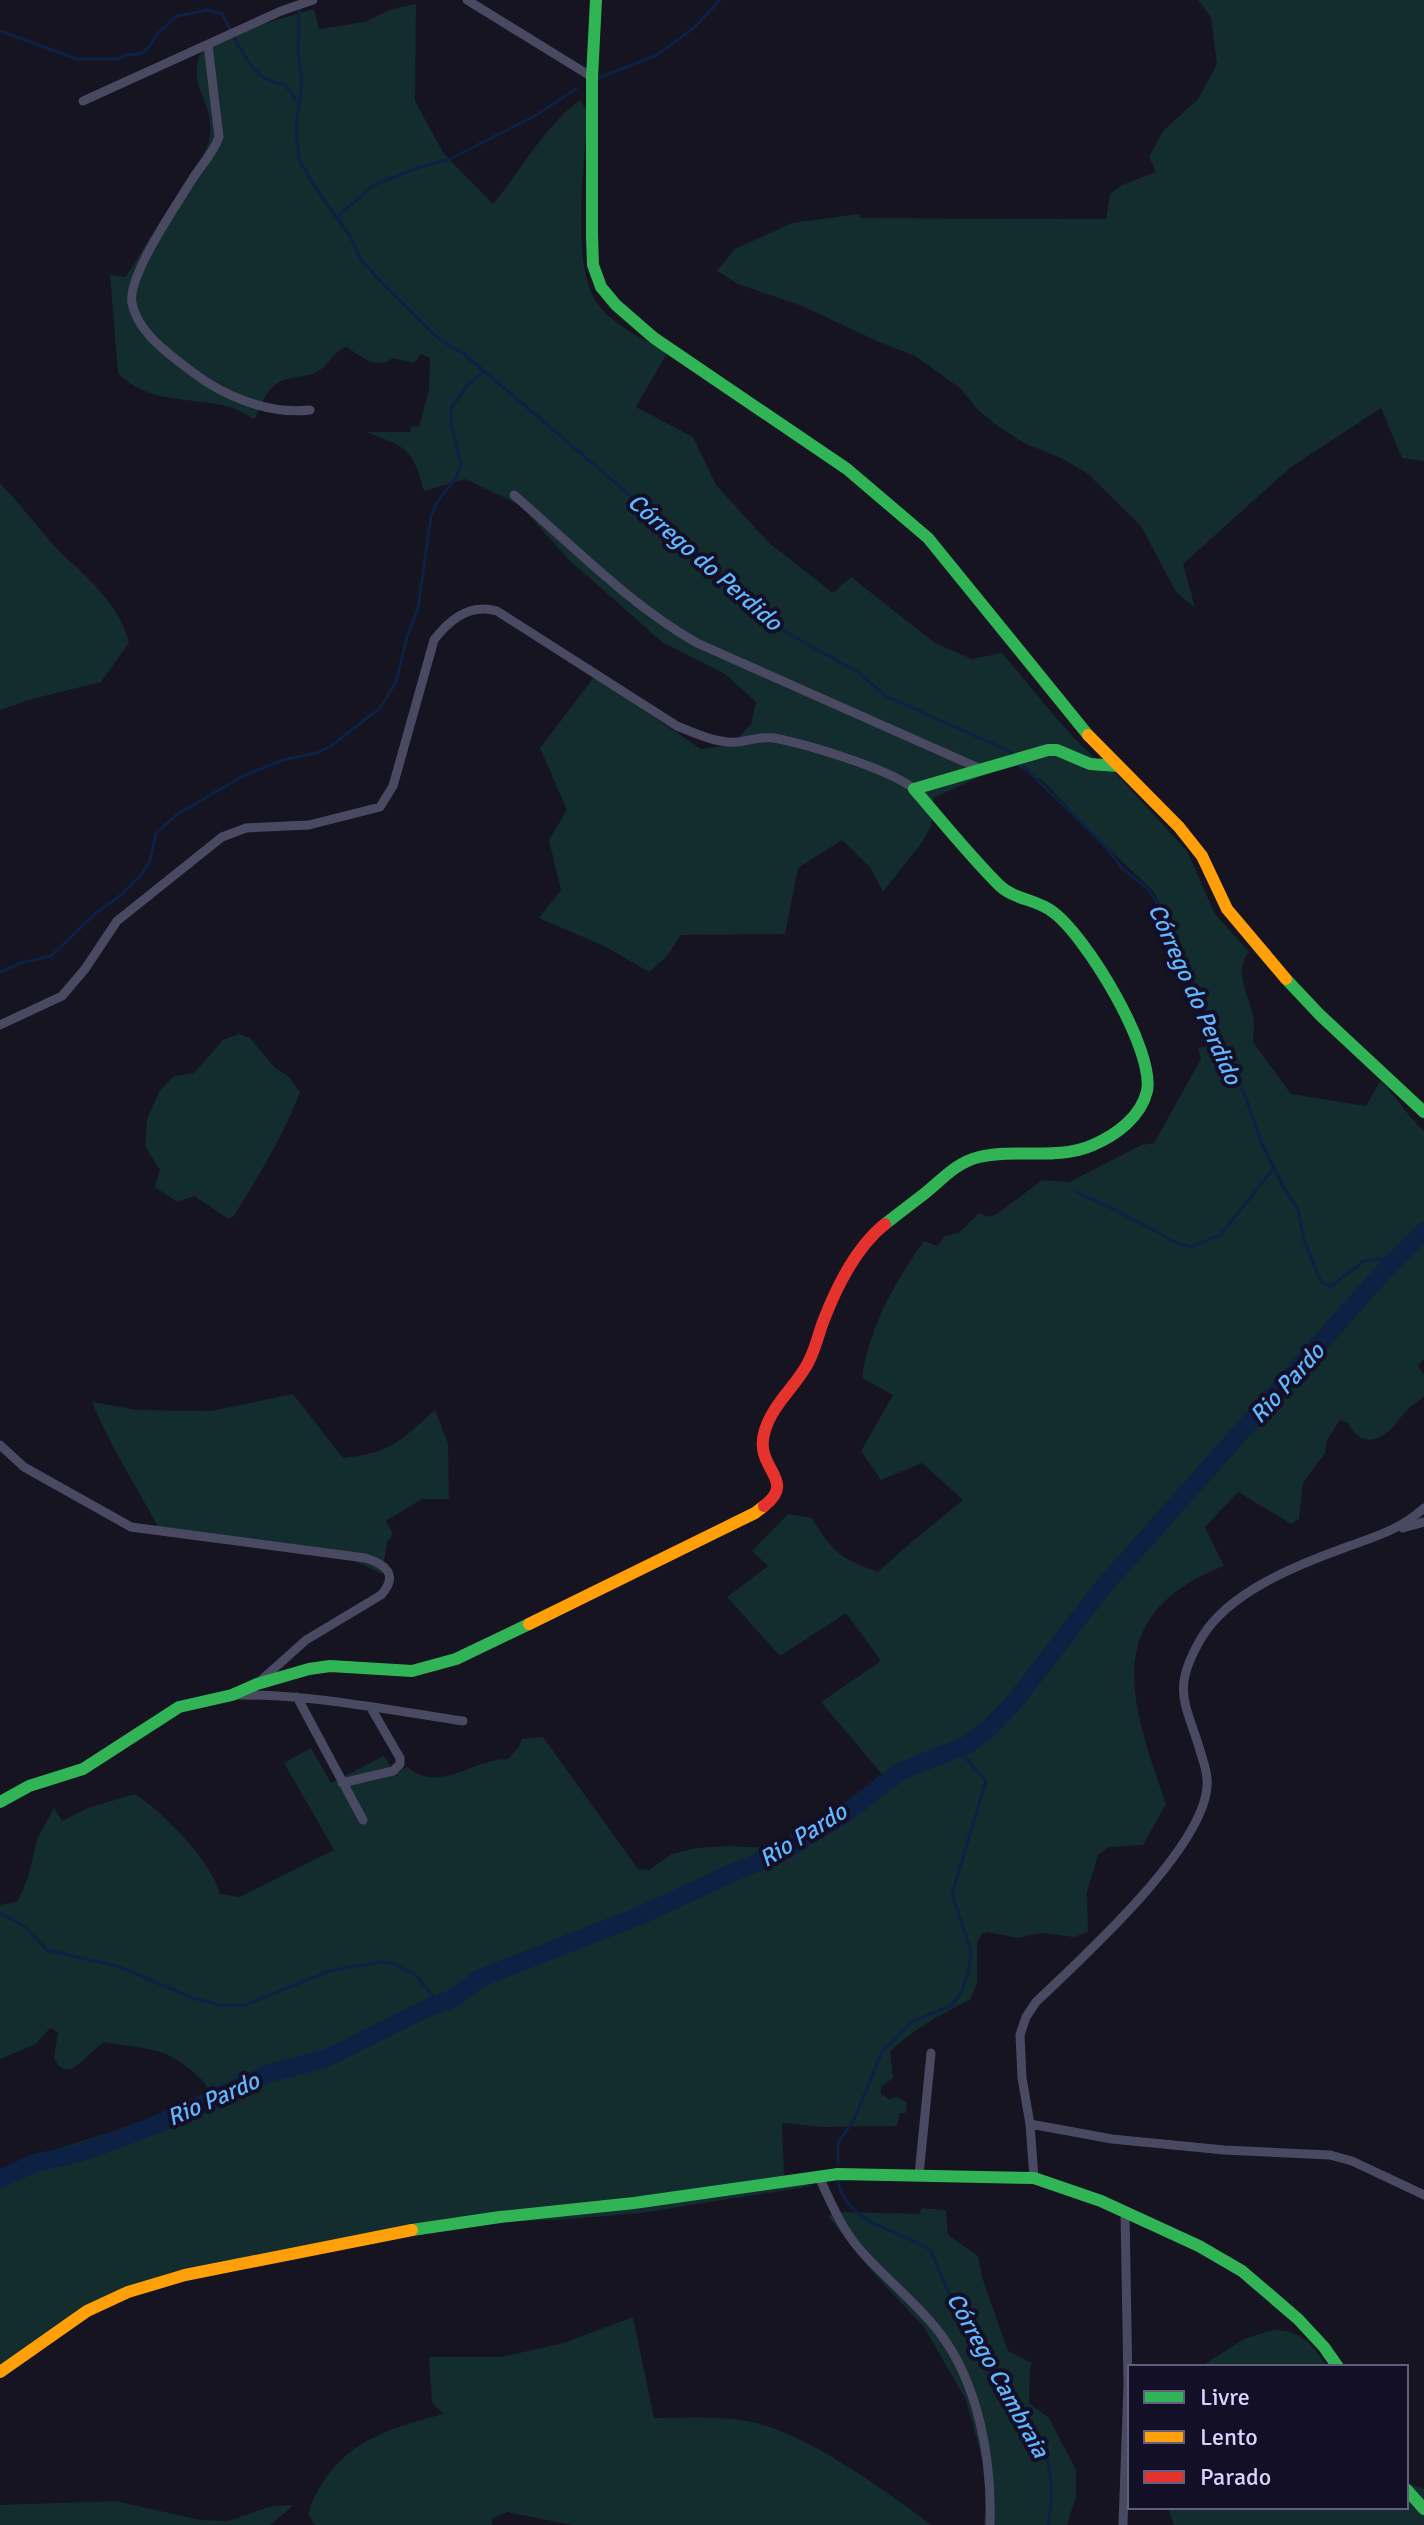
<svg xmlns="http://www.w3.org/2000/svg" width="1424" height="2525" viewBox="0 0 1424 2525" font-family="Signika,sans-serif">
<rect width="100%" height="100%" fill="#161421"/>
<!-- green -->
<path fill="#132c2d" d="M1198 0H1424V461L1402 458 1381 408 1291 467 1183 564 1195 608 1176 592 1141 526 1088 474 1061 458 1026 444 999 427 978 410 960 388 915 356 879 342 802 306 738 284 717 271 735 249 792 223 859 214 861 218 1106 219 1110 194 1122 185 1156 172 1149 157 1163 131 1198 99 1217 64 1211 17Z
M416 4 415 101 444 154 493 204C522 169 543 128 580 100L588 113C585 159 570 265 597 303 613 326 644 339 667 353L636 407 693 437 716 485 768 542 833 593 851 577 935 643 972 659 1002 653C1021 674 1088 763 1110 767L1187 851 1215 914 1249 952C1231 974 1252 998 1254 1022 1254 1029 1253 1036 1253 1042L1291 1094 1366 1106 1380 1081C1397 1096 1407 1116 1424 1131V1359L1418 1366 1424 1374V1397C1419 1401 1413 1404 1408 1409 1401 1415 1397 1424 1390 1430 1373 1445 1358 1443 1348 1423L1340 1420 1327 1440 1325 1453 1303 1483 1299 1519 1291 1524 1238 1492 1205 1527 1224 1566C1098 1615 1131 1703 1166 1804L1143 1845 1109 1847 1098 1855 1087 1892 1088 1932 1074 1937 1041 1933 1018 1938 987 1932 982 1934 977 1942V1983L970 2000C940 2014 915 2029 890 2051L893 2078 881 2087V2094L889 2099 898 2097 907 2103 906 2113H900L897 2126 824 2127 782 2123 784 2176 812 2186 641 2213 560 2220 461 2222 167 2284 104 2307 0 2367V2170L18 2161 150 2120 211 2094C206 2079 178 2058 163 2053 146 2047 123 2046 106 2042 92 2044 69 2090 54 2058L58 2032 50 2028 36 2044 0 2059V1905L18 1901 28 1878 37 1839 54 1808 62 1821 88 1808 135 1794C164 1813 211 1860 220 1894L240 1897 334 1850 284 1763 311 1748 331 1783 384 1756 394 1773 407 1767C439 1794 473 1759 508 1759L518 1748 522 1739 543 1737 638 1869 649 1870 672 1854 696 1848 728 1846 772 1848 809 1822 892 1786 821 1702 881 1661 846 1613 780 1656 727 1597 768 1566 752 1551 788 1514 812 1518C833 1553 840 1558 878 1572L908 1545 963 1500 922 1463 881 1480 861 1451 893 1395 862 1378C869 1328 895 1281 924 1241L937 1246 945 1236 960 1232 979 1213 989 1217 997 1214 1042 1180 1069 1182 1142 1145 1154 1143 1201 1059 1198 1048 1220 1045 1154 892 1093 834 1043 781 1011 762 934 798 931 826 923 841 883 892 870 867 842 840 798 868 785 934 681 935 667 956 649 972 604 946 539 918 561 890 549 840 567 810 540 748 594 677 701 749 731 745 751 724 756 702 725 674 662 642 568 559 520 505 465 479 424 491C412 447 407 448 366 432H410L412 426 419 427 429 390 430 358 421 354 414 363 393 358C375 371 362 356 346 347 333 352 329 365 317 372 309 376 300 376 292 378 269 381 263 400 255 419 246 415 236 408 226 406 188 397 148 404 118 373L110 275 125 277 133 266C148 240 164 215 180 191 190 175 207 155 210 136 215 97 179 83 208 40L314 9 319 29 364 22 392 9Z
M0 483C17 501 33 521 49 540 79 573 118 598 129 643L101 682 32 699 0 710Z
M239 1034 250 1038 275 1068 288 1076 300 1092C284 1136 258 1176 234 1216L229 1219 194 1196 177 1202 155 1187 160 1170 145 1146 147 1119 160 1090 174 1076 194 1073 223 1040Z
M293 1394 343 1458C391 1453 400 1441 435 1410L448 1443 449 1499H422L386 1521 393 1534 387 1542 382 1574 355 1561 163 1536C139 1490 111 1449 92 1402L137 1410 211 1411Z
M921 2208 946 2210 948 2235 978 2256 982 2277 1008 2351 1032 2363 1030 2369 1029 2403 1049 2418 1076 2470V2496L1067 2525H984L988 2480 966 2400 924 2327 867 2266 828 2216 845 2212 920 2214Z
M633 2317 654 2418C686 2418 730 2415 760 2424 814 2439 886 2491 931 2525H572L507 2512 492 2519V2525H315L308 2514C332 2446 379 2431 443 2414L432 2402 429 2357H502L563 2343Z
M1273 2330C1302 2330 1313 2345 1327 2367H1200L1244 2339Z
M1406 2483 1424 2489V2525H1174L1168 2507H1406Z
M116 2501 200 2520 228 2521 272 2506 294 2505 270 2525H0V2505Z"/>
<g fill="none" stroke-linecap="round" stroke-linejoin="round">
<!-- stream -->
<path stroke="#0d2144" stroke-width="3" d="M299 7 298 51 302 82 296 128 299 159 314 186 350 236 362 261 383 284 438 338 464 354 523 404 653 515 780 629 861 674 884 695 1011 752 1015 756
M0 31 77 59H119L125 55 141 54 148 48 159 32 177 16 208 10 222 14 230 29
M233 36C247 59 256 83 285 84L299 105
M598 78 657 55 695 27 720 0
M337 217 374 185 420 167 450 159 533 117 576 89
M1019 762 1103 844 1123 869 1147 888 1156 901 1246 1098 1261 1142 1282 1184 1298 1210 1304 1240 1321 1282 1329 1286 1334 1284 1364 1261 1397 1257
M0 972 21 963 51 956 96 913 121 895 142 874 150 861 156 833 176 815 243 776 286 759 317 753 331 746 380 708 396 682 407 637 418 608 431 516 437 502 456 478 461 464 451 423V408L469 383 483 373
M1076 1192 1118 1211 1179 1244 1192 1247 1221 1234 1274 1168
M0 1913 24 1926 47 1950 117 1966 193 1998 219 2005H245L329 1971 381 1962 391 1963 415 1975 440 2004
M838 2163V2143L854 2120 882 2052 913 2021 951 2006 962 1991 969 1969 971 1951 952 1894 986 1781 958 1749
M838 2182C848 2225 899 2230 931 2250 944 2286 962 2322 983 2354 1024 2416 1063 2443 1048 2525"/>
<!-- river -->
<path stroke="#0d2144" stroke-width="18" d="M0 2179 34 2163 80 2153 153 2126 267 2074 327 2058 425 2009 454 1998 479 1979 493 1973 639 1916 732 1873 780 1853 843 1815 901 1771 969 1744 990 1727 1015 1701 1103 1587 1386 1269 1424 1231"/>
<!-- street -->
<path stroke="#4a4962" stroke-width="9" d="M467 0 592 77
M208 45 219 137C214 152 202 164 193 178 178 203 127 276 132 303 137 332 169 354 191 371 223 396 269 415 310 410
M83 101 281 11 313 0
M514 495C573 546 629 604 697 643L983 770
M0 1025 62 996 85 969 117 921 222 837 246 828 309 825 380 807 393 786 434 640C449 620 470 603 497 611L677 726C695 733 717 744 737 742 749 741 761 736 774 738 806 744 890 769 914 789
M0 1445 24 1467 131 1527 365 1558C386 1564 399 1575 381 1595L306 1640 259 1682
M1403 1528 1424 1522
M235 1695C312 1694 387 1710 463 1721
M297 1697 363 1820
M342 1783 393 1771 400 1764V1758L371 1708
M1030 2124 1112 2139 1224 2150 1330 2155 1352 2161 1424 2195
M919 2175 931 2053
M819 2177C831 2203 842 2230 862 2252 886 2279 916 2302 939 2332 979 2384 992 2460 990 2525
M1034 2178 1030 2124 1022 2078 1020 2035 1026 2017 1036 2002C1082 1958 1202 1850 1207 1787 1208 1778 1205 1766 1202 1757 1187 1703 1169 1692 1202 1637 1229 1592 1297 1565 1344 1548 1374 1537 1400 1530 1424 1508
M1123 2525 1128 2385 1125 2212"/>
<!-- fast -->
<path stroke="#30b455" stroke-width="12" d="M596 0 592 77V236L593 265 601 287 616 305 654 338 847 469 928 538 1088 735
M1286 979 1320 1015 1424 1112
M885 1224C898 1214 911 1204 924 1194 942 1180 955 1163 979 1157 1016 1148 1057 1161 1093 1145 1116 1135 1141 1117 1147 1091 1155 1050 1086 936 1053 912 1037 899 1014 900 999 885 969 855 942 821 914 789L1048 750H1057L1090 764 1118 766
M0 1802 29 1786 83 1769 179 1707 232 1695 257 1684 309 1669 330 1666 412 1671 456 1659 529 1624
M412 2230 500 2217 634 2203 838 2174 1034 2178 1101 2201 1199 2246 1242 2271 1298 2319 1324 2347 1338 2367
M1406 2489 1424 2509"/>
<!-- slow -->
<path stroke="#ff9f0a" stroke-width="12" d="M1088 735 1179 827 1202 856 1227 909 1286 979
M529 1624 755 1513 764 1506
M0 2372 87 2311 128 2292 185 2275 412 2230"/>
<!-- jam -->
<path stroke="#e5322d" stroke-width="12" d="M764 1506C799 1479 752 1469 765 1430 773 1404 796 1386 808 1363 815 1350 818 1336 823 1322 836 1288 856 1247 885 1224"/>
</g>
<g text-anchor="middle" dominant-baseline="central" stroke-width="8" stroke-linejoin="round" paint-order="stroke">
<!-- water labels -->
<g font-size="24" font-style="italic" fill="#62b6ff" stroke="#130f26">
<text transform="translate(705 562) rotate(41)">Córrego do Perdido</text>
<text transform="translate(1195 994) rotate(66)">Córrego do Perdido</text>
<text transform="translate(1287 1383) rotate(-48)">Rio Pardo</text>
<text transform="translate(803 1835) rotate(-32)">Rio Pardo</text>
<text transform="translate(213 2099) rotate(-24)">Rio Pardo</text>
<text transform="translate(998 2375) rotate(61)">Córrego Cambraia</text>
</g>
</g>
<!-- legend -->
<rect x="1128" y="2365" width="280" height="144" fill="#130f26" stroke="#625e7d" stroke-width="2"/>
<rect x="1144" y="2391" width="40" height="12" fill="#30b455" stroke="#625e7d" stroke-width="2"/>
<text x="1200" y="2405" font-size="24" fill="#d9d4ff">Livre</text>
<rect x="1144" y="2431" width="40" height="12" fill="#ff9f0a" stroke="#625e7d" stroke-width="2"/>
<text x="1200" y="2445" font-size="24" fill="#d9d4ff">Lento</text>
<rect x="1144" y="2471" width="40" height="12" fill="#e5322d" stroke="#625e7d" stroke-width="2"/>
<text x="1200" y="2485" font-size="24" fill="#d9d4ff">Parado</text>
</svg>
